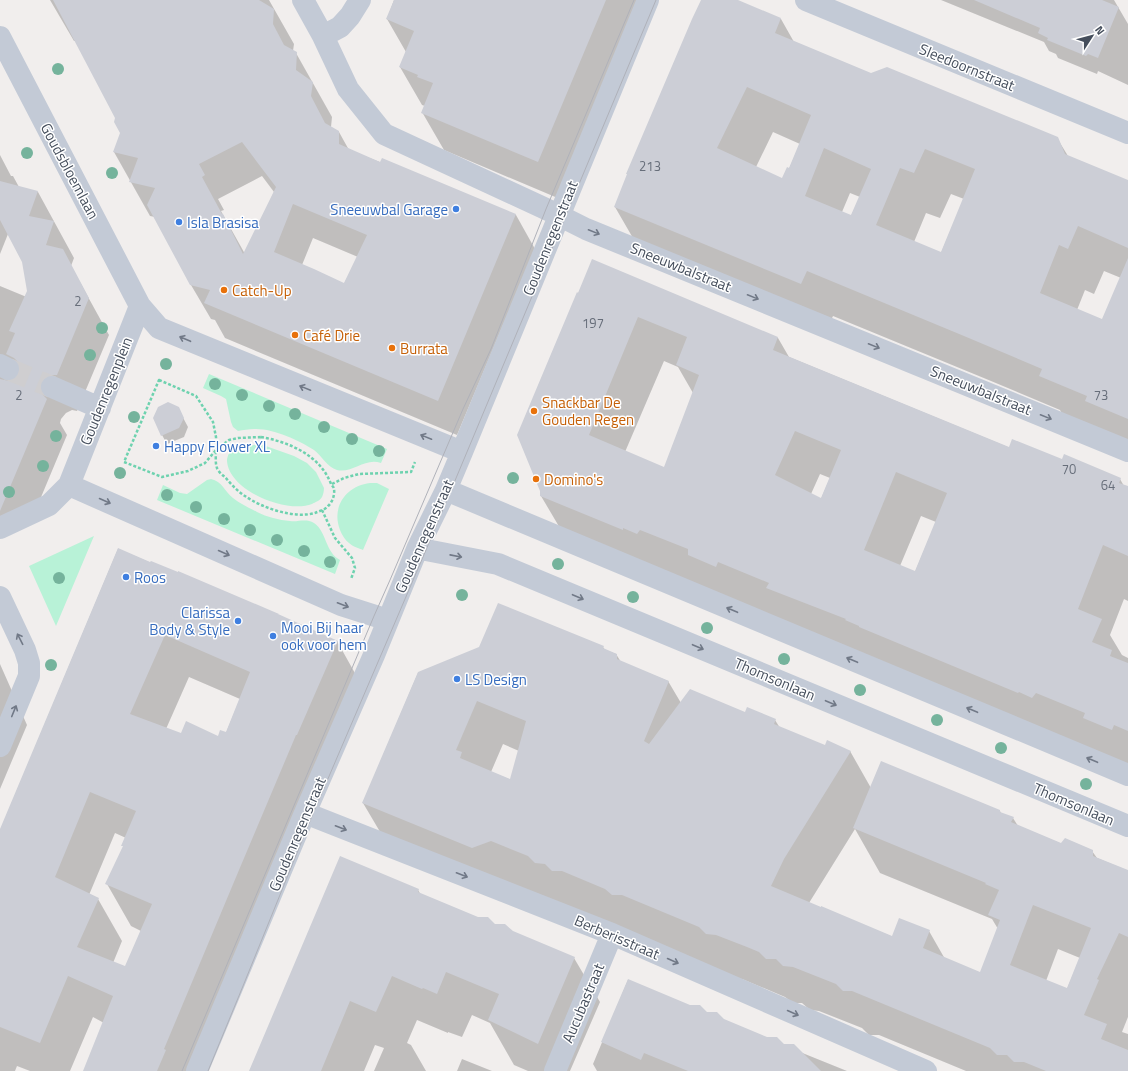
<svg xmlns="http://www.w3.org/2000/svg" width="1128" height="1071" viewBox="0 0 1128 1071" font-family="'Titillium Web',sans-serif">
<rect width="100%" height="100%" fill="#f1eeed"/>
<!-- green -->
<path fill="#b8f2d7" d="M209 374 387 449 381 463C365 457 352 474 337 470 327 467 322 456 314 450 299 440 272 428 254 429 249 429 243 430 238 431L233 427 231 422 226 399 221 396 203 388Z
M242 445H263L294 456 307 463 316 472 324 488C324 491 323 495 322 497 320 501 315 502 312 504 287 514 229 491 227 461 227 456 230 450 234 448 236 446 240 446 242 445Z
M211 479C222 481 225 492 233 498 240 504 250 508 257 512 267 517 279 520 290 521 299 522 306 518 314 523 327 532 325 552 340 560L335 574 157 500 163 485 180 493 187 494 207 480Z
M370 483H377L389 489 363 550C359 548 353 547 349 543 345 540 342 535 340 530 331 507 346 486 370 483Z
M94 536 56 626 29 566Z"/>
<!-- shadow -->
<path fill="#0003" fill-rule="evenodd" d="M50 0H269L294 44 293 51 296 53 332 117 331 127 339 132 349 150 516 215 535 249 457 435 225 338 215 320 211 319 191 285 155 217 150 216 114 152 121 133 116 117 76 41H74ZM262 176 274 192 245 254 221 211 224 210 218 199ZM313 238 358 257 344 284 302 265Z
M394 0H644L560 199 444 150 422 112 425 106 422 105 400 67 406 52 387 19Z
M702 0H735L781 19 794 42 871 74 1057 138 1068 156 1128 181V284L1126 280 1104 271 1094 294 1085 290 1077 310 1128 341V453L1066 421 1060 410 991 381 833 316 827 329 641 252 615 207ZM773 132 800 144 789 169 783 180 756 167ZM850 193 860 197 851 216 842 212ZM951 194 964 199 941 253 914 242 926 213 940 218Z
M941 0H1114L1128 24V85L1098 71 1097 74 1058 58 1056 54 1049 51 1044 42Z
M0 155 11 176H13L19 187 38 192 74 258 71 266 109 335 77 411 72 410 66 413 61 419 60 423 67 435 39 502 0 520V286L46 305 8 234 0 254Z
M593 261 778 338 789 357 1010 448 1062 461 1120 479 1124 486 1128 487V601L1124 599 1110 635 1122 655 1128 658V770L567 540 541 496 578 294ZM664 361 678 367 693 393 664 469 625 452ZM820 474 830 478 821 499 811 494ZM921 516 936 522 915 572 900 566Z
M178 408 188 427 184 437 167 444 162 435Z
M118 549 337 641 361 684 196 1071H84L104 1023 93 1017 70 1071H30L17 1066 15 1071H0V831ZM189 677 240 699 226 733 218 737 182 735 166 729ZM115 833 126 838 123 846 124 847 107 884 131 926 141 931 126 968 113 963 122 941 98 899 89 895Z
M603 647 605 650 616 654 621 662 668 681 681 703 746 714 775 720 780 728 825 746 850 751 871 788 1000 811 1001 813 1013 818 1018 826 1062 844 1092 851 1097 858 1128 871V1017L1122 1032 1128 1034V1071H966L879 1035H869L862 1028 819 1011 810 1010 802 1003H793L785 997 742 979 733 978 389 847 363 803 418 673ZM503 744 519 751 511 780 491 772ZM855 829 880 873 992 919 998 929 981 973 945 959 929 931 893 937 809 903ZM1058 949 1080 958 1067 989 1046 981Z
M0 664 27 725 0 789Z
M418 890 421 895 574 958 600 1002 570 1071H528L514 1065 490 1023 472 1015 462 1037 448 1032V1033L417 1020 407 1043 411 1045 426 1071H374L384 1048 375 1045 364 1071H250Z
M628 980 800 1052 847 1071H597L593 1064Z
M462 1059 492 1071H457Z"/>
<!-- building -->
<path fill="#ccced6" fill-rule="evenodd" d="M53 0H259L274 9 273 24 284 45 297 52 296 70 313 82 311 96 325 123 339 131V144L380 162 382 158 516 214 438 401 204 303 210 290 190 285 147 205 155 188 129 182 138 158 113 152 120 133 114 122 115 118ZM242 142 276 187 243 254 223 214H222L202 177 205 175 199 164ZM293 204 367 235 344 283 314 269 274 252Z
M394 0H606L538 162 421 113 433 83 417 77 418 75 399 67 414 31 386 19Z
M701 0H738L781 18 775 33 871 73 887 67 1058 137 1065 154 1128 180V248L1078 226 1068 249 1059 245 1040 293 1102 319 1128 258V419L1085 401 1087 396 1039 376 1042 369 964 336 807 271 801 284 614 207 627 174H626L692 19ZM747 87 811 115 789 168 787 167 782 178 717 148ZM824 148 871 169 851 215 805 196ZM925 149 975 169 941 252 876 225 900 168 914 173Z
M974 0H1102L1119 7 1098 58 1088 54 1086 56 1047 40 1048 38 1038 33 1040 28Z
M0 181 38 191 29 216 54 221 46 245 63 249 89 298 57 375H51L45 377 40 382V388L42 394 47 399 0 511V379L9 381 15 379 19 374 20 368 18 362 14 358 6 354 15 333 9 331 27 291 22 262 0 220Z
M592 259 778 337 773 350 802 362 1009 447 1012 439 1062 459 1064 454 1121 478 1119 483 1128 486V556L1103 545 1078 609 1102 619 1092 642 1112 650 1110 656 1128 663V731L1114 725 1112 730 1083 718 1085 713 1036 693 1032 698 1019 692 1018 693 859 627V626L845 620 846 619 766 588 769 583 718 562 716 567 688 555V549L640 530 637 534 623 528V530L540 496V491L517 435 577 292 578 293ZM638 317 687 337 676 365 699 375 664 467 589 435ZM795 431 841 450 821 498 775 475ZM896 472 947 493 915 571 864 550Z
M168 402 179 407 184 418 179 428 161 436 153 418 158 407Z
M118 548 150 562 151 561 178 572V571L279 614H278L338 641 297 735H296L239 870 164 1049 166 1050 157 1071H83L113 996 68 976 40 1043 0 1027V829ZM165 635 250 672 226 732 220 730 218 736 186 721 181 733 130 714ZM90 792 136 811 121 846H123L105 884 152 904 125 966 77 947 99 898 55 877Z
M498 603 604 646 603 648 617 654V659L669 681 644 741 649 744 690 689 745 712 747 707 776 719 774 724 825 745 827 740 851 751 784 859 771 886 821 907V906L892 936 899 918 930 930 923 948 980 972 1000 920 988 915 999 890 985 884 986 883 853 828 881 761 1000 810V812L1014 817 1011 822 1061 843 1065 838 1093 850V856L1128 870V937L1119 933 1097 979 1099 980 1084 1015 1107 1024 1101 1039 1128 1050V1071H1046L1024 1062H1014L1007 1055H997L990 1048 852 991H843L836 984 793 967 783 966 776 959H766L759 952 747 947 716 935 706 934 699 927 622 895H612L605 889 562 871H552L545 864 535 863 528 856 491 841 472 848 362 803 418 672 479 647ZM477 701 526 721 510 779 460 758 462 752 456 750ZM1033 905 1091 928 1067 988 1010 965Z
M340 856 419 889 418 892 478 917H488L495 924H505L513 931 575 957 538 1044 488 1020 499 994 446 972 437 994 423 988 422 989 392 976 376 1012 350 1001 321 1071H249Z
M628 979 690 1005H700L707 1012H717L724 1019 767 1037H777L784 1044H794L821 1071H688L644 1053 641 1060 601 1042Z"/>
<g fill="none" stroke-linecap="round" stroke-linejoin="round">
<!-- minor-tunnel -->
<path stroke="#cfced0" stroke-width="22" stroke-dasharray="22 11" stroke-linecap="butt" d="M8 369 52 387"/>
<!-- path -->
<path stroke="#6ed2af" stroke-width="2.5" stroke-dasharray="3 2" stroke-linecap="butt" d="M159 380 196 396 213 422 216 437V450L205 463 188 471 162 477 124 462Z
M261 437C289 442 320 455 331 484 332 486 334 487 334 489 335 495 332 503 328 506 325 510 319 511 315 513 294 519 262 508 245 496 237 491 231 484 225 477 222 475 218 471 217 468 215 463 216 455 216 450L229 440 238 438Z
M332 484 344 478 359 474 411 472 415 462
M322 510 335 538 352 558 355 568 351 579"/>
<!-- minor -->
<path stroke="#c3cad6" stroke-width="22" d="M303 0 323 36 348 89 384 134 546 209 586 229 1128 451
M806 0 1128 133
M323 36 340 27 350 16 360 0
M0 37 140 306 159 328 462 452
M0 365 8 369
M52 387 100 408
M69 485 341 605 388 620
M446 490 1128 775
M0 528 49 505 69 485 140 306
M418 547 426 550 498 564 1128 826
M0 597 25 650 29 663V676L0 746
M305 813 612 934 926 1071
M197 1071 305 813 374 655 418 547 446 490 462 452 648 0
M555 1071 612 934"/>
<!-- tram -->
<path stroke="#afb1b9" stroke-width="1" d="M182 1071 374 616 390 580 463 409 491 349 546 209 634 0
M208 1071 243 986 312 816 426 550 656 0"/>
</g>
<!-- trees -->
<g fill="#75b39c">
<circle cx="58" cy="69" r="6"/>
<circle cx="27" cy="153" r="6"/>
<circle cx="112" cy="173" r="6"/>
<circle cx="102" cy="328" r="6"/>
<circle cx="90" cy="355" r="6"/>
<circle cx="166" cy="364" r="6"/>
<circle cx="215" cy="384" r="6"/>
<circle cx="242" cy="395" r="6"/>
<circle cx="269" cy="406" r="6"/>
<circle cx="295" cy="414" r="6"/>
<circle cx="134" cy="417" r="6"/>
<circle cx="324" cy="427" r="6"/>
<circle cx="56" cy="436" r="6"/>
<circle cx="352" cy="439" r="6"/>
<circle cx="379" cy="451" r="6"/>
<circle cx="43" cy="466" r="6"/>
<circle cx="120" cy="473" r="6"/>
<circle cx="513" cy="478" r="6"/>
<circle cx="9" cy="492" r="6"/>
<circle cx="167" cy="495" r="6"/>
<circle cx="196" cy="507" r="6"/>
<circle cx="224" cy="519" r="6"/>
<circle cx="250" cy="530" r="6"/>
<circle cx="277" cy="540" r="6"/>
<circle cx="304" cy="551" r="6"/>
<circle cx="330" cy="562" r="6"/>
<circle cx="558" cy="564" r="6"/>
<circle cx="59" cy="578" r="6"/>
<circle cx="462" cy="595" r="6"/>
<circle cx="633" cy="597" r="6"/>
<circle cx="707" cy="628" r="6"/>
<circle cx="784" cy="659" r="6"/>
<circle cx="51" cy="665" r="6"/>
<circle cx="860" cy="690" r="6"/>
<circle cx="937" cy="720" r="6"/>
<circle cx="1001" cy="748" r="6"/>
<circle cx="1086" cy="784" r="6"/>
</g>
<!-- one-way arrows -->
<defs><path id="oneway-shaft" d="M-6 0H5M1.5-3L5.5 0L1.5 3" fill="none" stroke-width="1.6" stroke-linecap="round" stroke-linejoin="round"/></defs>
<g stroke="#717987">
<use href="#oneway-shaft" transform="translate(594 232) rotate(22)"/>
<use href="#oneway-shaft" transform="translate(753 297) rotate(22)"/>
<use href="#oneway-shaft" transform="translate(185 339) rotate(-157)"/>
<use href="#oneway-shaft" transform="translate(874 346) rotate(22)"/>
<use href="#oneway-shaft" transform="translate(305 388) rotate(-158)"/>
<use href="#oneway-shaft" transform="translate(1046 417) rotate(22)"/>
<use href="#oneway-shaft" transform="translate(426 437) rotate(-158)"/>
<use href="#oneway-shaft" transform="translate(105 501) rotate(24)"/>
<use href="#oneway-shaft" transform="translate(224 553) rotate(24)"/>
<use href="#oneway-shaft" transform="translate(456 556) rotate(11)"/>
<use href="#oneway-shaft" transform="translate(578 597) rotate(23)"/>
<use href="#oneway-shaft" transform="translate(343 605) rotate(21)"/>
<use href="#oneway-shaft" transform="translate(732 610) rotate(-157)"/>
<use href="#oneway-shaft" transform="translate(20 639) rotate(-117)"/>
<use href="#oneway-shaft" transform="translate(698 647) rotate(23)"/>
<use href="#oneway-shaft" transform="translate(852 660) rotate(-157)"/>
<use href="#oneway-shaft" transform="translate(831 703) rotate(23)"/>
<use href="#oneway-shaft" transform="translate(972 710) rotate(-157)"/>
<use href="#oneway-shaft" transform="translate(14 711) rotate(-68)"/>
<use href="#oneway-shaft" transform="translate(1092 760) rotate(-157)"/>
<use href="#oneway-shaft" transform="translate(341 828) rotate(21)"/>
<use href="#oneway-shaft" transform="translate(462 875) rotate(21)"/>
<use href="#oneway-shaft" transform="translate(673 961) rotate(24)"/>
<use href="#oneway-shaft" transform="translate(793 1013) rotate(24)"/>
</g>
<!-- markers -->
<g fill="#3f7fe0" stroke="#fff" stroke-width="1.5">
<circle cx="456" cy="209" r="4"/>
<circle cx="179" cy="222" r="4"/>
<circle cx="156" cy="446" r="4"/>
<circle cx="126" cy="577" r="4"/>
<circle cx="238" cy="621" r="4"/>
<circle cx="273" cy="636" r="4"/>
<circle cx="457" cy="679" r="4"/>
</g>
<g fill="#e8710a" stroke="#fff" stroke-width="1.5">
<circle cx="224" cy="290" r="4"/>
<circle cx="295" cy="335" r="4"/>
<circle cx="392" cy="348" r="4"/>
<circle cx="534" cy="411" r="4"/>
<circle cx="536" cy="479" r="4"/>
</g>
<g text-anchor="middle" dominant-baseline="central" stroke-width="3" stroke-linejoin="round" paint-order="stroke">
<!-- number labels -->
<g font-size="13" fill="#676e7a">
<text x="650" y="166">213</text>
<text x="78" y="301">2</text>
<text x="593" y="323">197</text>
<text x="19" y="395">2</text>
<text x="1101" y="395">73</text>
<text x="1069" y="469">70</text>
<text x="1108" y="485">64</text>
</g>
<!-- street labels -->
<g font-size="15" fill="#454e5c" stroke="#fff">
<text transform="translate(967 67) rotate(22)">Sleedoornstraat</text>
<text transform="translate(70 171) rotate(62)">Goudsbloemlaan</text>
<text transform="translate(550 238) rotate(-68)">Goudenregenstraat</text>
<text transform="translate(681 267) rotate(22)">Sneeuwbalstraat</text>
<text transform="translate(981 390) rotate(22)">Sneeuwbalstraat</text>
<text transform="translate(106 391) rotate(-68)">Goudenregenplein</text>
<text transform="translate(424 536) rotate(-66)">Goudenregenstraat</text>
<text transform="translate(775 679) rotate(23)">Thomsonlaan</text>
<text transform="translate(1074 804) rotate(23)">Thomsonlaan</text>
<text transform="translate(297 834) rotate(-67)">Goudenregenstraat</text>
<text transform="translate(617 937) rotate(23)">Berberisstraat</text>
<text transform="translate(583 1003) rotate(-67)">Aucubastraat</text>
</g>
<!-- shop labels -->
<g font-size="15" fill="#366cbe" stroke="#fff" text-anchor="start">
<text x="448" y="209" text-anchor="end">Sneeuwbal Garage</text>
<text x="187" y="222">Isla Brasisa</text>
<text x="164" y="446">Happy Flower XL</text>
<text x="134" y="577">Roos</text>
<text x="230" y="612" text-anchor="end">Clarissa<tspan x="230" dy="17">Body &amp; Style</tspan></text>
<text x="281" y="627">Mooi Bij haar<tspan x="281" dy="17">ook voor hem</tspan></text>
<text x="465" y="679">LS Design</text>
</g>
<!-- food labels -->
<g font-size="15" fill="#c56008" stroke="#fff" text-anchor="start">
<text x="232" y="290">Catch-Up</text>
<text x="303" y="335">Café Drie</text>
<text x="400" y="348">Burrata</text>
<text x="542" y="402">Snackbar De<tspan x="542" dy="17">Gouden Regen</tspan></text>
<text x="544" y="479">Domino's</text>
</g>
</g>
<!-- north arrow -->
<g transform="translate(1092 36) rotate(54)" stroke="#ffffff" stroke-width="3" paint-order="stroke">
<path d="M0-3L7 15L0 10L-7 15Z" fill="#454e5c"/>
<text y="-6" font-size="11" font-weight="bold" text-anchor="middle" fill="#454e5c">N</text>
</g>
</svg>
